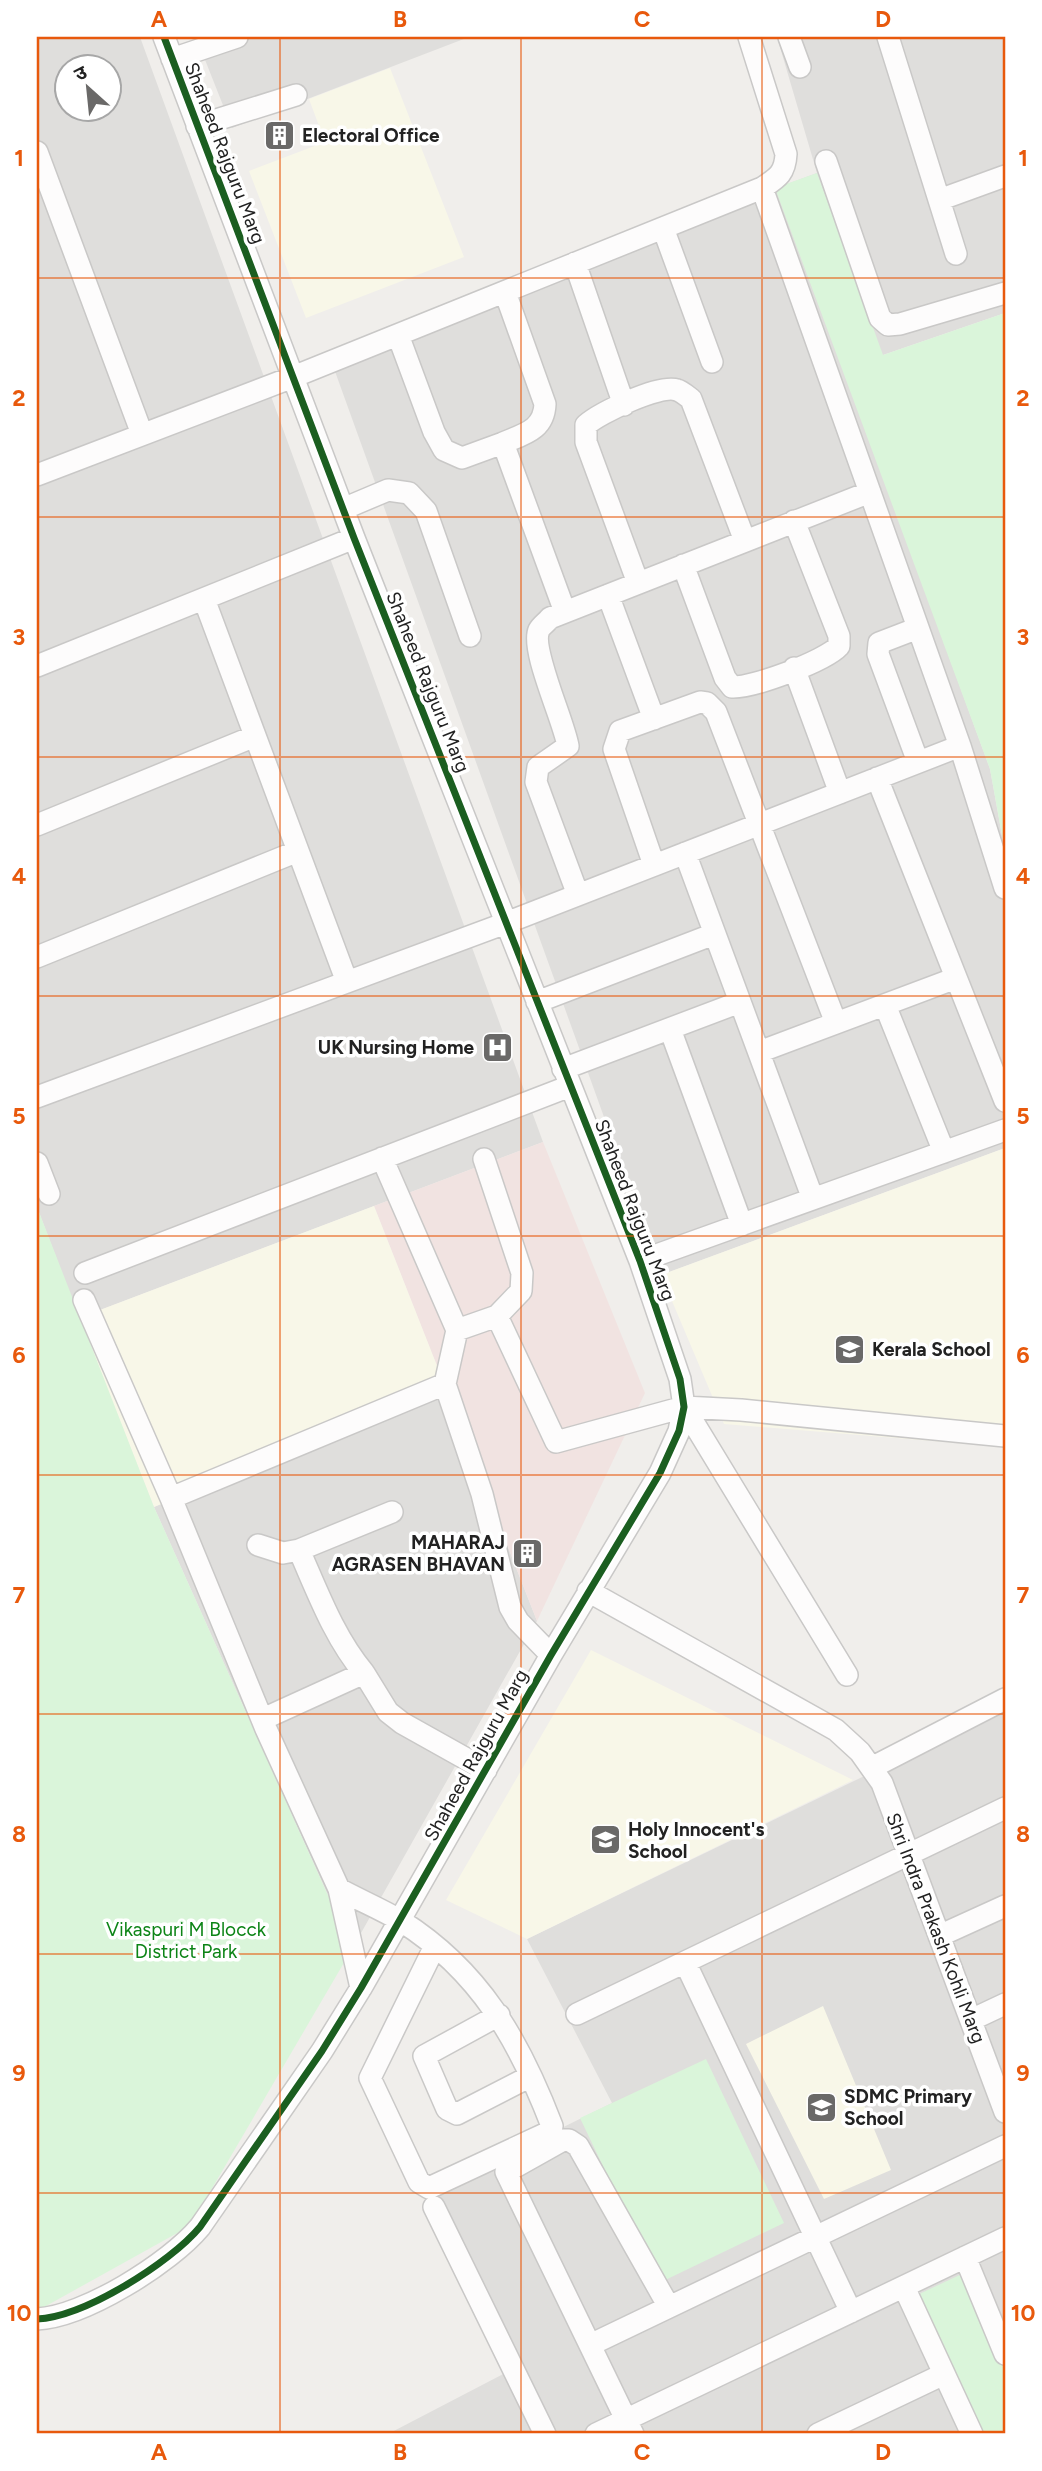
<svg xmlns="http://www.w3.org/2000/svg" width="1042" height="2471" viewBox="0 0 1042 2471" font-family="Figtree,'Noto Sans Devanagari',sans-serif">
<rect width="100%" height="100%" fill="#f0eeeb"/>
<!-- residential -->
<path fill="#dfdedc" fill-rule="evenodd" d="M37 37H140L543 1142 79 1318 37 1207ZM66 66H108V108H66Z
M196 37H469L232 128Z
M777 37H1005V313L883 355 836 346 990 769 1005 852V1148L661 1275 328 352 817 173Z
M445 1386 537 1621 352 1949 154 1507Z
M1005 1708V2434H388L511 2370 428 2194 612 2103 527 1939Z"/>
<!-- commercial -->
<path fill="#f1e3e1" d="M543 1142 645 1393 537 1621 374 1206Z"/>
<!-- education -->
<path fill="#f8f7e8" d="M390 68 464 257 306 318 249 171 325 142 309 99Z
M1005 1148V1447L724 1424 661 1275Z
M374 1206 445 1386 154 1507 79 1318Z
M591 1650 853 1780 527 1939 446 1900Z
M823 2006 891 2170 824 2199 746 2044Z"/>
<!-- park -->
<path fill="#daf5da" d="M817 173 883 355 1005 313V852L990 769 775 188Z
M37 1207 154 1507 352 1949 190 2226 37 2311Z
M706 2059 784 2223 659 2283 580 2118Z
M966 2272 1005 2371V2431L980 2434 915 2296Z"/>
<g fill="none" stroke-linecap="round" stroke-linejoin="round">
<defs>
<path id="street" d="M789 37 800 67
M888 37 956 254
M172 59 237 37
M197 126 296 95
M37 152 142 434
M826 161 880 318 888 325 900 324 1005 293
M762 188 960 746 1005 888
M939 200 1005 176
M663 228 712 362
M575 263 624 405
M398 335 434 432 444 450 462 458 503 443 565 612
M503 443C524 434 544 430 545 404L505 292
M37 475 293 377 762 188C777 178 785 174 786 154L749 37
M343 509 388 490 409 493 426 511 470 636
M683 565 725 678 732 687C753 688 825 661 839 646V636L794 521
M638 583 586 442V425C600 413 659 384 677 390 681 391 687 396 691 399L745 541
M608 595 654 719
M204 599 347 982
M37 666 354 538
M794 668 840 793
M918 762 878 654 879 643 918 628
M877 778 1005 1101
M37 825 255 736
M685 853 813 1199
M654 865 614 749 620 731 700 702 707 703 716 712 836 1023
M578 895 536 782 538 767 568 746C564 721 530 649 539 630 541 626 547 622 550 618L870 492
M37 957 298 851
M537 1002 714 934
M885 1005 944 1152
M670 1029 742 1225
M759 1052 956 978
M563 1069 740 1002
M37 1097 506 923 960 746
M382 1158 457 1330 445 1384 482 1494 510 1607 518 1621 551 1655
M484 1159 522 1273 521 1291 497 1316
M37 1163 49 1194
M640 1261 1005 1130
M85 1273 570 1086
M84 1300 171 1498 266 1729 339 1889 361 1988
M457 1330 497 1316 556 1442 684 1407 741 1410 1005 1436
M684 1407 847 1675
M171 1498 445 1384
M258 1545 283 1553 299 1550
M588 1591 836 1730 860 1752 882 1783 1005 2112
M364 1673C334 1637 318 1593 299 1550L392 1512
M263 1719 364 1673 388 1712 402 1723 486 1770
M873 1767 1005 1699
M339 1889C359 1900 381 1909 401 1921 480 1971 519 2040 552 2126L547 2133 429 2188 419 2182 370 2078 435 1946
M939 1936 1005 1906
M685 1962 851 2312
M577 2014 1005 1808
M499 2015 424 2056 447 2109 457 2114 529 2077
M971 2020 1005 2004
M434 2207 545 2434
M965 2257 1005 2354
M904 2287 972 2434
M37 2319C84 2317 170 2263 200 2227L322 2051 361 1988 551 1655 660 1473 679 1431 684 1407 680 1379 640 1261 354 538 164 37
M590 2345 1005 2146
M596 2434 1005 2238
M633 2434 506 2172 563 2140H569L578 2146 669 2307
M818 2434 944 2374"/>
</defs>
<!-- street casing -->
<use href="#street" stroke="#c9c8c7" stroke-width="24"/>
<!-- street -->
<use href="#street" stroke="#fdfcfc" stroke-width="21"/>
<defs>
<path id="cycleway" d="M37 2319C84 2317 170 2263 200 2227L322 2051 361 1988 551 1655 660 1473 679 1431 684 1407 680 1379 640 1261 354 538 164 37"/>
</defs>
<!-- cycleway casing -->
<use href="#cycleway" stroke="#fff" stroke-width="11"/>
<!-- cycleway -->
<use href="#cycleway" stroke="#1b5e20" stroke-width="7"/>
</g>
<!-- grid -->
<path fill="none" stroke="#e8590c" stroke-width="2" stroke-opacity="0.55" d="M280 37V2434M521 37V2434M762 37V2434M37 278H1005M37 517H1005M37 757H1005M37 996H1005M37 1236H1005M37 1475H1005M37 1714H1005M37 1954H1005M37 2193H1005"/>
<!-- icons -->
<defs>
<symbol id="building-square" viewBox="-11 -11 22 22"><rect x="-9" y="-9" width="18" height="18" rx="4" fill="#6a6968" stroke="#fff"/><path d="M-4-6H4V6H1V3H-1V6H-4ZM-2.5-4.3h1.7v1.8h-1.7ZM.8-4.3h1.7v1.8H.8ZM-2.5-1h1.7V.8h-1.7ZM.8-1h1.7V.8H.8Z" fill="#fff"/></symbol>
<symbol id="hospital-square" viewBox="-11 -11 22 22"><rect x="-9" y="-9" width="18" height="18" rx="4" fill="#6a6968" stroke="#fff"/><path d="M-5-5h3v3.5h4V-5h3V5h-3V1.5h-4V5h-3Z" fill="#fff"/></symbol>
<symbol id="school-square" viewBox="-11 -11 22 22"><rect x="-9" y="-9" width="18" height="18" rx="4" fill="#6a6968" stroke="#fff"/><path d="M0-5L7-2L0 1L-7-2ZM-4 1L0 2.5L4 1V4Q0 6-4 4Z" fill="#fff"/></symbol>
</defs>
<g fill-rule="evenodd">
<use href="#building-square" x="262" y="118" width="35" height="35"/>
<use href="#hospital-square" x="480" y="1030" width="35" height="35"/>
<use href="#school-square" x="832" y="1332" width="35" height="35"/>
<use href="#building-square" x="510" y="1536" width="35" height="35"/>
<use href="#school-square" x="588" y="1822" width="35" height="35"/>
<use href="#school-square" x="804" y="2090" width="35" height="35"/>
</g>
<g text-anchor="middle" dominant-baseline="central" stroke-width="7" stroke-linejoin="round" paint-order="stroke">
<!-- poi labels -->
<g font-size="19" font-weight="bold" fill="#222" stroke="#fff" text-anchor="start">
<text x="302" y="135">Electoral Office</text>
<text x="474" y="1047" text-anchor="end">UK Nursing Home</text>
<text x="872" y="1349">Kerala School</text>
<text x="505" y="1542" text-anchor="end">MAHARAJ<tspan x="505" dy="22">AGRASEN BHAVAN</tspan></text>
<text x="628" y="1829">Holy Innocent's<tspan x="628" dy="22">School</tspan></text>
<text x="844" y="2096">SDMC Primary<tspan x="844" dy="22">School</tspan></text>
</g>
<!-- street labels -->
<g font-size="19" fill="#222" stroke="#fff">
<text transform="translate(225 153) rotate(69)">Shaheed Rajguru Marg</text>
<text transform="translate(428 682) rotate(68)">Shaheed Rajguru Marg</text>
<text transform="translate(635 1210) rotate(69)">Shaheed Rajguru Marg</text>
<text transform="translate(476 1755) rotate(-61)">Shaheed Rajguru Marg</text>
<text transform="translate(936 1928) rotate(69)">Shri Indra Prakash Kohli Marg</text>
</g>
<!-- park labels -->
<g font-size="19" fill="#0c8416" stroke="#fff">
<text x="186" y="1929">Vikaspuri M Blocck<tspan x="186" dy="22">District Park</tspan></text>
</g>
</g>
<!-- border -->
<rect width="1042" height="2471" fill="none" stroke="#ffffff" stroke-width="77"/>
<!-- north arrow -->
<g transform="translate(88 88) rotate(333)"><circle r="33" fill="#ffffff" stroke="#a7a7a7" stroke-width="2"/>
<path d="M0-5L12 26L0 18L-12 26Z" fill="#6a6968"/>
<text y="-10" font-size="19" font-weight="bold" text-anchor="middle" fill="#222222">उ</text>
</g>
<rect x="38" y="38" width="966" height="2394" fill="none" stroke="#e8590c" stroke-width="2.5"/>
<g font-size="23" text-anchor="middle" font-weight="bold" fill="#e8590c">
<text x="159" y="27">A</text>
<text x="400" y="27">B</text>
<text x="642" y="27">C</text>
<text x="883" y="27">D</text>
<text x="19" y="166">1</text>
<text x="1023" y="166">1</text>
<text x="19" y="406">2</text>
<text x="1023" y="406">2</text>
<text x="19" y="645">3</text>
<text x="1023" y="645">3</text>
<text x="19" y="884">4</text>
<text x="1023" y="884">4</text>
<text x="19" y="1124">5</text>
<text x="1023" y="1124">5</text>
<text x="19" y="1363">6</text>
<text x="1023" y="1363">6</text>
<text x="19" y="1603">7</text>
<text x="1023" y="1603">7</text>
<text x="19" y="1842">8</text>
<text x="1023" y="1842">8</text>
<text x="19" y="2081">9</text>
<text x="1023" y="2081">9</text>
<text x="19" y="2321">10</text>
<text x="1023" y="2321">10</text>
<text x="159" y="2460">A</text>
<text x="400" y="2460">B</text>
<text x="642" y="2460">C</text>
<text x="883" y="2460">D</text>
</g>
</svg>
